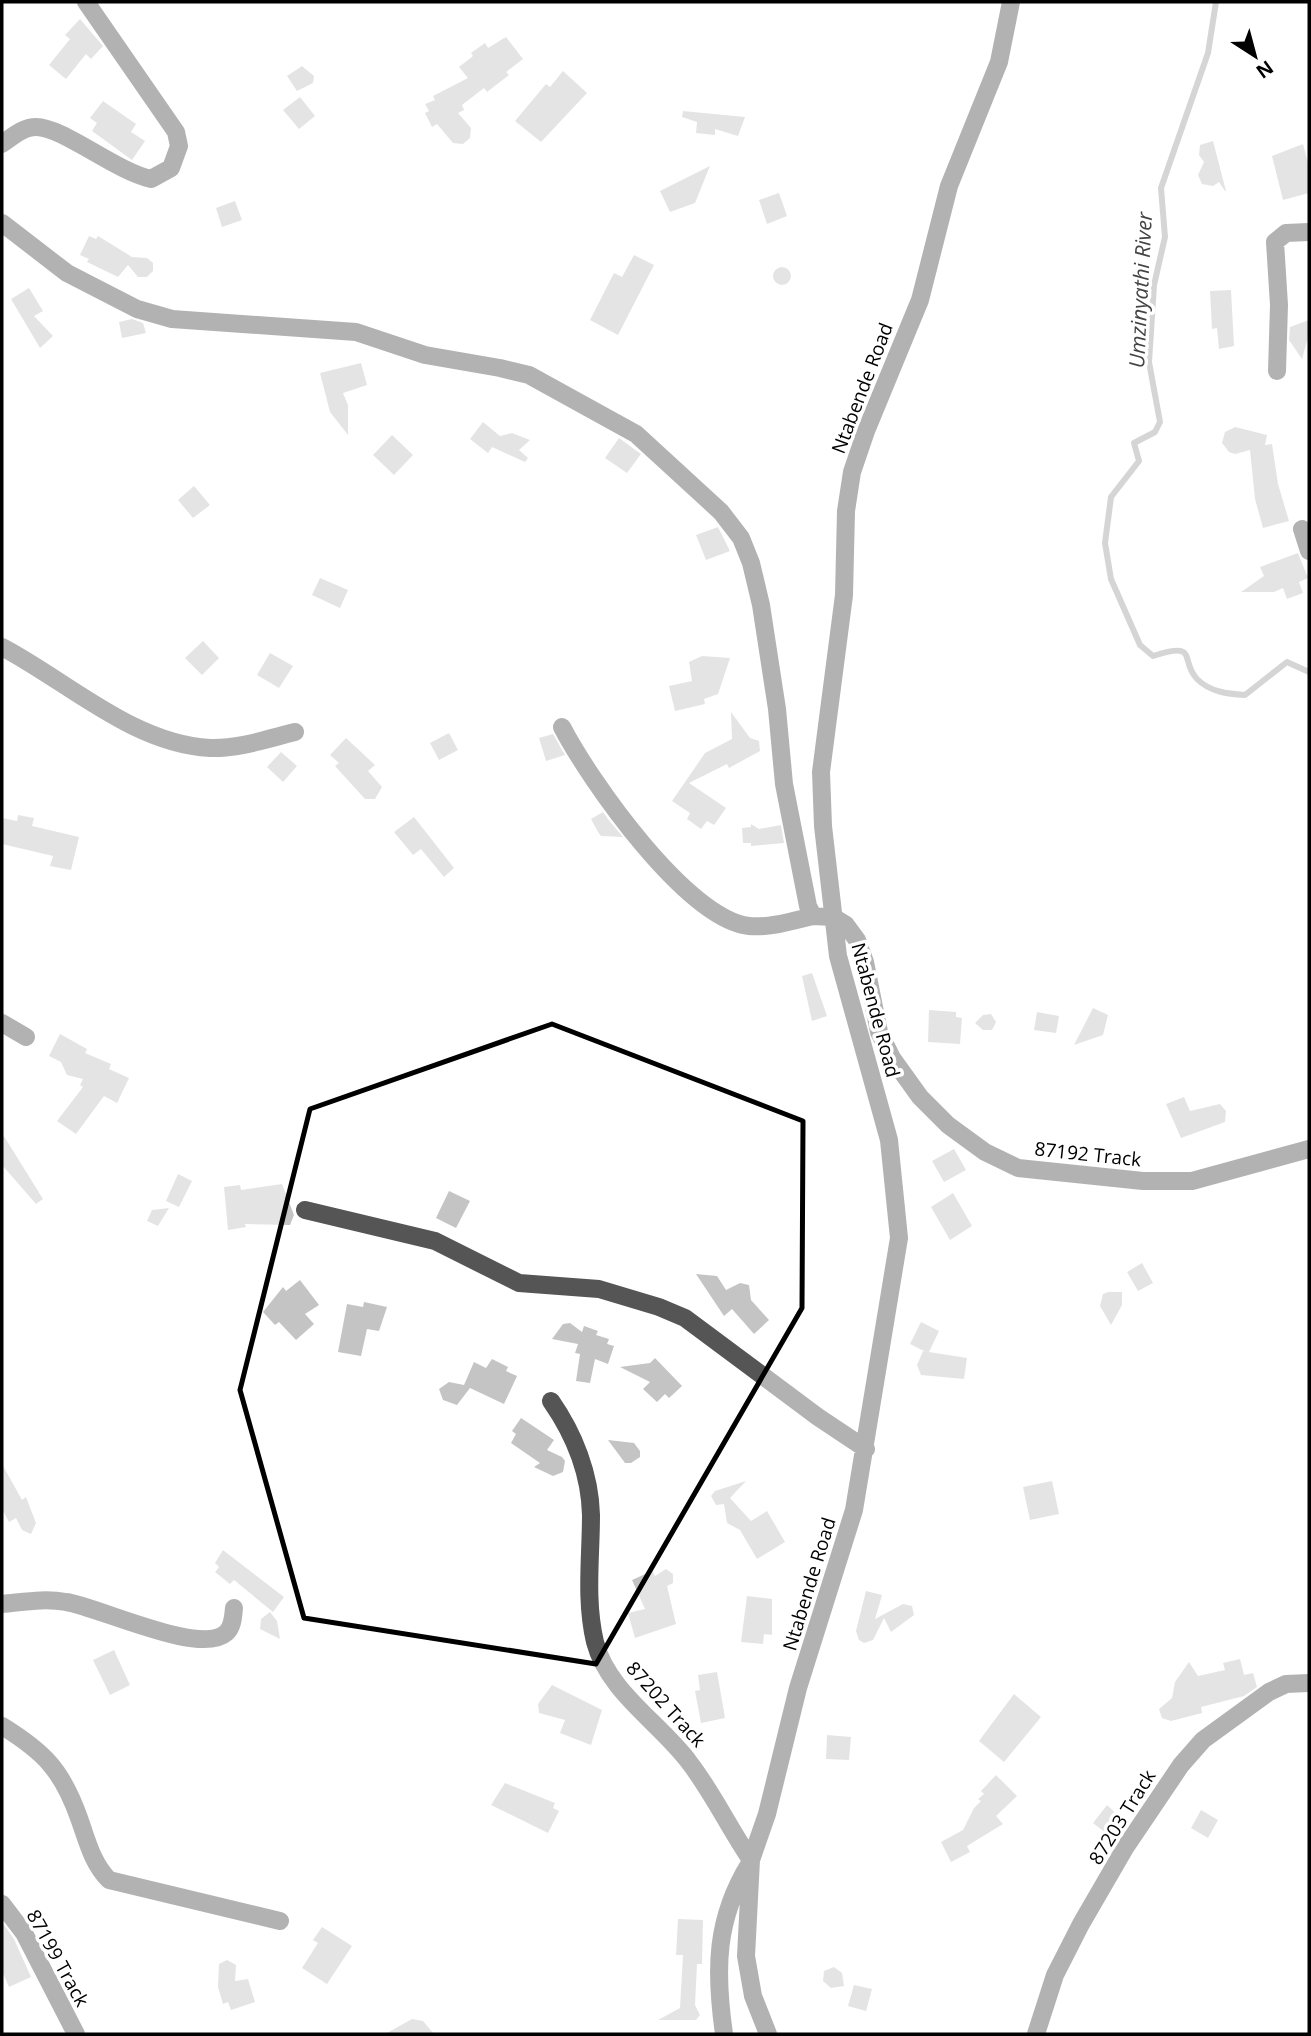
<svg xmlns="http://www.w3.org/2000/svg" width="1311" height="2036" viewBox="0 0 1311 2036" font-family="'Open Sans',sans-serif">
<rect width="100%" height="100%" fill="#fff"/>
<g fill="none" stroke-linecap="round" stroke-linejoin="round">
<!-- stream -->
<path stroke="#a3a3a3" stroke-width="6" d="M1216 2 1208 53 1161 188 1165 237 1154 285 1149 362 1160 422 1155 432 1134 443 1139 461 1111 497 1105 543 1111 579 1140 645 1153 656C1200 641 1179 660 1197 679 1210 692 1228 694 1245 695L1287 662 1309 672"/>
</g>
<!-- building -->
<path fill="#c4c4c4" d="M80 19 103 46 91 59 86 54 66 79 49 65 70 39 65 35Z
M506 37 523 59 506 72 509 75 487 92 484 88 462 105 464 110 458 113 471 128 470 138 463 144 453 143 437 124 432 127 425 113 429 111 425 104 435 100 433 96 468 78 459 67 473 56 471 53 485 43 488 48Z
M302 66 314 76 313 83 297 91 287 76Z
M563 71 587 93 541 142 515 121 546 84 550 87Z
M300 97 315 116 299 129 283 110Z
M103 101 136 124 131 132 145 141 132 160 92 131 97 123 90 118Z
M683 111 745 117 738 136 715 129V135L696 133 697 122 682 117Z
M1213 141 1226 191H1225L1219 182 1213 186 1202 184 1198 175 1204 162 1199 155 1200 145Z
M1303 144 1309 167V193L1283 200 1272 156Z
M710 166 695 203 670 212 660 191Z
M779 193 787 216 767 224 759 200Z
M235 201 242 220 222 227 216 208Z
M89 236 96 239 98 236 132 257 147 258 153 263V271L147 277H138L128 265 118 277 87 262 89 259 80 255Z
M634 255 654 265 618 335 590 320 614 273 622 277Z
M773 276a9 9 0 1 1 18 0a9 9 0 1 1-18 0Z
M29 288 43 311 34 316 53 336 40 348 11 299Z
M1231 290 1234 346 1219 349 1217 328 1212 329 1210 291Z
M132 319 143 323 146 333 122 338 119 322Z
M1309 320V334L1302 359 1289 340 1290 327Z
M361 363 367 385 343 393 348 405V435L330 412 320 373Z
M483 422 500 436 512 433 530 440 519 450 528 458 525 462 492 447 488 453 470 439Z
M1235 427 1267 435 1265 445 1272 444 1278 484 1289 521 1263 528 1255 499 1250 450 1235 454 1229 452 1222 443 1225 432Z
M392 435 413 455 394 475 373 455Z
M619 438 641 454 627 473 605 458Z
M194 486 210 505 193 518 178 500Z
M718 527 730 551 706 560 696 535Z
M1298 553 1308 578 1299 582 1303 593 1287 599 1283 588 1274 592H1241L1264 576 1260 567Z
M320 578 348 590 340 608 312 595Z
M203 641 219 658 202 675 185 658Z
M270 653 293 666 279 688 257 675Z
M702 656 730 658 718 694 704 699 705 704 675 711 669 686 692 681 689 662Z
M731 712 750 738 759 741 760 751 729 768 727 764 689 783 726 808 714 825 707 821 701 829 687 819 690 813 672 801 705 753 732 739Z
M449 733 458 750 439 760 430 743Z
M553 734 565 755 546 761 539 738Z
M346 738 375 765 368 771 382 787 375 799H365L335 766 339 763 330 755Z
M281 752 297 766 283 782 267 767Z
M603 812 608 819 623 837 601 836 598 832 591 819Z
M18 815 34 818 32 826 79 837 71 870 50 866 53 856 2 844V818L17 821Z
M414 817 454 868 444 877 421 849 413 855 394 832Z
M751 824 759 829 781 825 784 843 751 846V843H743L742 828 751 827Z
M812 973 827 1016 812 1021 802 976Z
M1093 1008 1108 1015 1103 1035 1074 1045Z
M929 1010 956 1012V1017L962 1018 960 1044 928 1042Z
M1037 1012 1059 1016 1056 1033 1034 1030Z
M991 1014 996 1022 992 1030H983L975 1023 983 1015Z
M60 1034 87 1049 85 1053 111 1064 109 1069 129 1078 117 1103 104 1096 76 1134 57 1121 83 1087 80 1085 83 1079 67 1075 61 1062 49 1056Z
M1184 1097 1190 1111 1220 1104 1226 1111 1225 1122 1181 1138 1166 1104Z
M2 1133 43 1199 36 1204 2 1165Z
M954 1149 966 1170 944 1182 932 1161Z
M178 1174 192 1181 179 1207 166 1201Z
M282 1184 294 1215 290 1225 245 1224 246 1227 228 1230 224 1187 240 1185 241 1190Z
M449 1191 470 1201 456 1228 436 1218Z
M953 1193 972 1226 950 1240 931 1207Z
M169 1208 158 1226 147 1221 152 1210Z
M1142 1263 1153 1283 1138 1291 1127 1272Z
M696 1274 717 1276 726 1290 740 1283 749 1285 751 1300 769 1320 754 1334 732 1309 724 1316Z
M300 1280 319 1305 305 1314 314 1324 296 1340 279 1322 275 1325 263 1312 283 1287 286 1291Z
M1108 1292H1122V1305L1111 1325 1100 1306 1103 1294Z
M364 1302 387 1307 379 1331 367 1329 361 1356 338 1352 347 1304 363 1307Z
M921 1322 939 1331 929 1352 967 1358 964 1379 921 1375 917 1365 923 1351 926 1352 910 1344Z
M570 1323 582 1332 584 1326 598 1331 596 1335 609 1339 607 1344 614 1346 608 1364 595 1359 590 1383 576 1381 580 1354 575 1353 578 1344 552 1339 563 1324Z
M655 1358 682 1386 669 1398 665 1394 657 1402 643 1389 650 1382 620 1367 650 1363Z
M492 1359 508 1367 506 1371 517 1376 504 1404 470 1388 457 1405 443 1400 439 1389 449 1382 464 1385 474 1362 486 1368Z
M521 1418 554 1440 547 1450 562 1457 565 1461 563 1472 553 1476 534 1467 540 1463 511 1443 516 1434 512 1431Z
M608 1440 634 1443 640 1451V1457L631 1463H625Z
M2 1464 22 1500 26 1497 36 1523 31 1534 22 1530 16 1518 9 1522 2 1509Z
M746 1481 730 1498 751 1521 767 1511 785 1542 757 1559 740 1530 727 1523 724 1504 716 1505 711 1496 715 1491Z
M1052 1481 1059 1514 1030 1520 1023 1487Z
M223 1550 284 1597 273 1612 234 1580 230 1584 215 1572 219 1567 215 1563Z
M666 1569 673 1574V1583L667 1586 676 1624 635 1638 628 1613 645 1609 632 1580 652 1571 655 1576Z
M866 1591 882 1595 875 1619 903 1604 912 1606 914 1615 891 1632 884 1618 873 1640 864 1643 859 1640 856 1631Z
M747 1596 772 1599V1635L764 1634 763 1644 741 1642Z
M270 1612 277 1621 280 1639 260 1629 261 1619Z
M114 1650 130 1685 110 1695 93 1660Z
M1240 1659 1244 1675 1253 1673 1257 1687 1244 1696 1201 1707 1202 1713 1171 1721 1162 1718 1159 1709 1172 1698 1175 1682 1189 1662 1198 1676 1225 1670 1223 1663Z
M717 1672 725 1718 701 1723 695 1691 700 1690 698 1675Z
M552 1685 602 1710 591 1745 560 1733 565 1720 539 1713 538 1704Z
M1014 1694 1041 1717 1004 1762 979 1741Z
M827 1735 851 1737 849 1760 826 1759Z
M996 1775 1017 1796 996 1816 1003 1824 967 1846 970 1852 951 1862 941 1842 963 1830 974 1808 981 1801 978 1799 984 1794 981 1791Z
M505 1783 555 1803 553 1808 559 1811 548 1833 491 1805Z
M1107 1805 1121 1818 1107 1834 1093 1823Z
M1201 1810 1218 1820 1208 1838 1191 1828Z
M678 1919 703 1920 702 1964H697L695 2005 700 2015 696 2020H658L680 2008 683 1955H676Z
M2 1922 14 1939 31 1977 9 1987 2 1971Z
M322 1927 352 1946 327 1984 302 1968 318 1943 313 1940Z
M227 1960 236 1965 235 1981 248 1979 255 2002 231 2010 228 2002 223 2004 218 1987 219 1964Z
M834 1967 842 1973 844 1986 831 1988 823 1981 824 1971Z
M854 1985 872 1989 866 2011 848 2006Z
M412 2019 423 2021 434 2034H385Z"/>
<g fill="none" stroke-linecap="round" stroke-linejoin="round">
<!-- minor -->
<path stroke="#555" stroke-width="18" d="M2 144C12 137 23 127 36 127 63 127 115 171 151 179L171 168 179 146 176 132 86 2
M2 223 67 273 137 309 172 319 356 332 425 355 500 368 529 375 636 434 721 512 741 538 751 563 761 605 777 709 784 784 808 906 813 916 833 917 846 925 857 940 865 962 879 1032 892 1058 920 1097 948 1125 985 1152 1018 1168 1143 1181H1192L1309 1149
M1277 371 1279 305 1275 242 1286 233 1309 232
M1302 529 1309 551
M2 647C67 681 133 744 210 748 238 749 267 739 295 732
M562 727C590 781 687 919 749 926 770 928 792 921 813 916
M2 1023 26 1037
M305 1210 435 1241 519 1283 599 1289 659 1307 685 1318 818 1417 866 1449
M551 1401C574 1434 590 1474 591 1515 591 1557 585 1600 595 1642 608 1692 660 1723 689 1762 713 1793 729 1828 751 1860
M2 1604C24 1602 44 1598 66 1602 99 1607 200 1656 226 1633 233 1627 233 1617 234 1608
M2 1726C44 1752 62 1770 79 1818 87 1840 92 1863 109 1880L280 1921
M2 1904 24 1933 76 2034
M724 2034C715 1971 715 1919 750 1863
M768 2034 753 1996 746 1956 751 1860 767 1814 798 1688 854 1510 899 1238 889 1140 838 956 823 826 821 772 844 595 846 511 852 472 866 431 920 300 949 186 999 62 1011 2
M1036 2034 1055 1975 1081 1924 1125 1848 1181 1765 1203 1740 1269 1692 1286 1684 1309 1683"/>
</g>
<!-- marked area -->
<path d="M0 0H1311V2036H0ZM552 1024 803 1121 802 1308 596 1664 304 1618 240 1390 310 1109Z" fill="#fff" fill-opacity=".55" fill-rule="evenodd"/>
<path fill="none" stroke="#000" stroke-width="5" stroke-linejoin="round" d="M552 1024 803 1121 802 1308 596 1664 304 1618 240 1390 310 1109Z"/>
<g text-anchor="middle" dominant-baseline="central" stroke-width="7" stroke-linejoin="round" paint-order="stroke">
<!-- street labels -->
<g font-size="19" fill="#000" stroke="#fff">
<text transform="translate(862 388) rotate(-69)">Ntabende Road</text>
<text transform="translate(876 1010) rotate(75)">Ntabende Road</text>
<text transform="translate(1088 1154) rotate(6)">87192 Track</text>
<text transform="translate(809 1584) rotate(-73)">Ntabende Road</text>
<text transform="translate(666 1704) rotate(48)">87202 Track</text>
<text transform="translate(1122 1817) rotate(-58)">87203 Track</text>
<text transform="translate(58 1958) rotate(61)">87199 Track</text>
</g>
<!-- water labels -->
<g font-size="21" font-style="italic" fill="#444" stroke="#fff">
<text transform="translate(1140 290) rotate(-87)">Umzinyathi River</text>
</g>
</g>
<!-- border -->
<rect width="1311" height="2036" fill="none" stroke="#000000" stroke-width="7"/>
<!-- north arrow -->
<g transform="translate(1255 56) rotate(144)" stroke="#ffffff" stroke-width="5" paint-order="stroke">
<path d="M0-5L12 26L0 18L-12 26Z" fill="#000000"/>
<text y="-10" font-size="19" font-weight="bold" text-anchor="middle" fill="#000000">N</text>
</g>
</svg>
